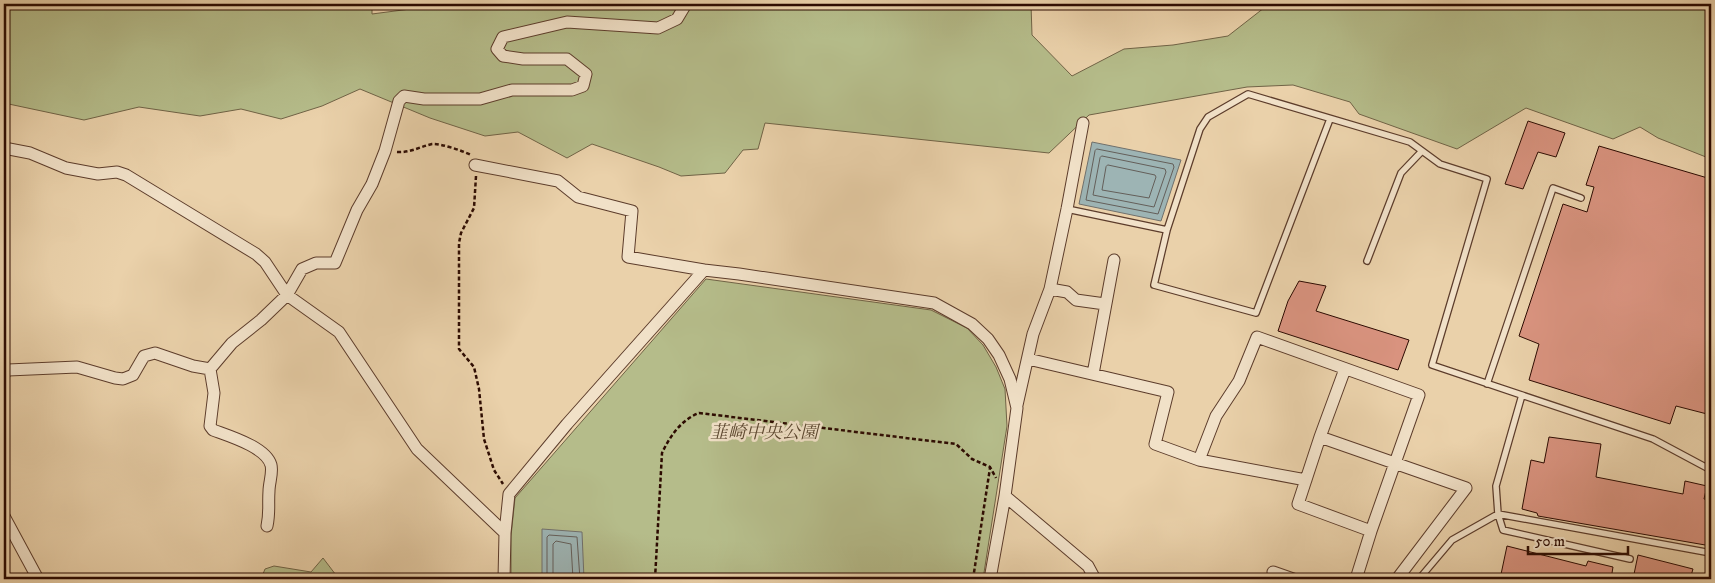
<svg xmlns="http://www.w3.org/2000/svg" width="1715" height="583" viewBox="0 0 1715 583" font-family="'IM FELL DW Pica','Noto Serif JP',serif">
<rect width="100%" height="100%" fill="#ead1aa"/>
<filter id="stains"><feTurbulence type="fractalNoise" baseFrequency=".004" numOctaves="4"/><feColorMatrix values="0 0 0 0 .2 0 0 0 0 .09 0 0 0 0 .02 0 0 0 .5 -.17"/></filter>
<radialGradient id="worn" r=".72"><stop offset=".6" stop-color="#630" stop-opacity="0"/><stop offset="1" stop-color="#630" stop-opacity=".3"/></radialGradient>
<!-- green -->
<path fill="#b5bc8a" stroke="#706346" d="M4 4H372V14L418 8 420 4H1031L1032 35 1072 76 1124 49 1173 45 1228 36 1269 4H1334L1357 6 1360 4H1711V159L1658 138 1640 127 1613 139 1526 108 1457 149 1359 114 1350 102 1293 85 1247 87 1089 115 1049 153 765 123 758 149 743 150 725 173 681 176 659 167 592 144 567 158 518 132 485 136 430 118 360 89 322 106 281 119 241 109 200 116 139 107 84 120 4 103Z
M706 279 931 310 967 328 983 345 996 367 1005 389 1007 426 983 579H511V536L515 498Z
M323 558 339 579H261L265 569 274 566 311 572Z"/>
<!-- water -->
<path fill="#9db4b4" stroke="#70706c" d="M1092 142 1181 160 1161 221 1079 204Z
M542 529 582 532 584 579H542Z"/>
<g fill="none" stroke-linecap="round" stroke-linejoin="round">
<!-- shore -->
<path stroke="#645f5a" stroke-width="1" d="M1097 149 1173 164 1174 167 1158 214 1086 200 1095 151Z
M1102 156 1165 169 1166 172 1154 207 1093 195 1100 158Z
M1108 165 1155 175 1156 177 1149 198 1102 190 1106 167Z
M547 579V537L549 535 577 537 580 579
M553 579V544L556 541 571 544 573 579"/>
</g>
<!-- building -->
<path fill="#d9937f" stroke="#2c0a01" d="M1528 121 1565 133 1556 157 1538 152 1523 189 1505 184Z
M1599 146 1711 179V293L1708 303H1711V415L1676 406 1670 424 1529 380 1539 344 1519 336 1563 204 1587 212 1594 187 1586 185Z
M1299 281 1326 286 1316 311 1409 340 1398 370 1278 331 1288 301Z
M1549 437 1601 444 1596 477 1683 494 1685 481 1707 486 1704 499 1711 500V546L1538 516 1537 513 1522 509 1531 460 1544 463Z
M1507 546 1586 566 1588 561 1613 567 1611 579H1500Z
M1638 555 1693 569 1690 579H1633Z"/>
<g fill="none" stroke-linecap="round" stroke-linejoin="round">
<defs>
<path id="service" d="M1330 119 1256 313 1154 285 1167 230 1200 129 1208 117 1248 94 1410 142 1440 164 1487 179 1432 365 1653 439 1711 470
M1067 209 1167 230
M1367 261 1401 173 1422 151
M1487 384 1553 188 1581 198
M1522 395 1496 486 1498 514 1503 530 1630 559
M1419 579 1452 540 1498 514 1711 553"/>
<path id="minor" d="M4 148 30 153 66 168 98 174 117 172 126 175 256 254 265 262 287 295 339 332 417 449 505 533
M475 165 558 181 578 197 632 211 628 257 704 270
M1050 289 1067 292 1076 300 1105 304
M1028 359 1168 392 1155 444 1199 460 1306 480
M210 369 214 393 210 426 213 430C229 436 266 447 271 465 273 473 269 483 269 491 268 505 270 512 267 526
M4 374 8 370 77 367 115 378 123 379 133 375 144 356 155 353 193 366 210 369 232 343 261 320 287 295 302 269 316 263H335L357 210 372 184 385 151 399 101 404 96 424 99H480L512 90H572L583 86 586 74 567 59H523L503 56 497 49 503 37 567 22 658 28 677 19 686 4
M1093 374 1114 260
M1017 405 1033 334 1050 289 1067 209 1083 123
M1320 437 1345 369
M1199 460 1216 416 1239 381 1257 337 1419 395 1371 531 1356 579
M1005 496 1088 566 1095 579
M4 516 38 579
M1371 531 1298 504 1320 437 1466 488 1397 579
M1273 572 1293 579
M504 579 505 533 509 494 567 424 704 270 739 274 934 303 972 324 988 339 999 355 1010 379 1017 408 1005 496 990 579"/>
</defs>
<!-- service casing -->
<use href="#service" stroke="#5c3c2b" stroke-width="8"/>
<!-- minor casing -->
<use href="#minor" stroke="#5c3c2b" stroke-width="13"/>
<!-- path -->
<path stroke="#2c0a01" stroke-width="2.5" stroke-dasharray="4 2.5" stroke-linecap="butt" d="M397 152C410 153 419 147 432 144 440 143 463 151 471 155
M476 176 474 208 461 233 459 243V349L474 367 479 389 484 439 494 470 503 484
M655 579 662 453C670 436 681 420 699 413L956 444 972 459 990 467 996 478
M973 579 990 468"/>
<!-- service -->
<use href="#service" stroke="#f1e1c8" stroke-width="5.5"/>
<!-- minor -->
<use href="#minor" stroke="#f1e1c8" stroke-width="11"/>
</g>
<g text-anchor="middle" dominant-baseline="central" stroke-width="5" stroke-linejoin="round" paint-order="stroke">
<!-- park labels -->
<g font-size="18" font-style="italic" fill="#5c4831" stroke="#f1e1c8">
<text x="764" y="433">韮崎中央公園</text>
</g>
</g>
<!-- margin -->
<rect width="1715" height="583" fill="none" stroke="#ead1aa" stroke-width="20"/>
<rect x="5" y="5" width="1705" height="573" fill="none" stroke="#2c0a01" stroke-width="2.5"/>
<rect x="10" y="10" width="1695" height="563" fill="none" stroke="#2c0a01"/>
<!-- scale -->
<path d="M1528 546v8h100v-8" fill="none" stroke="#2c0a01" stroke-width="2.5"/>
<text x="1535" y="546" font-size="15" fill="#2c0a01" stroke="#f1e1c8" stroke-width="4" paint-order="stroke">50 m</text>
<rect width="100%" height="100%" filter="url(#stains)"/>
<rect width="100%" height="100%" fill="url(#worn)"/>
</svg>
